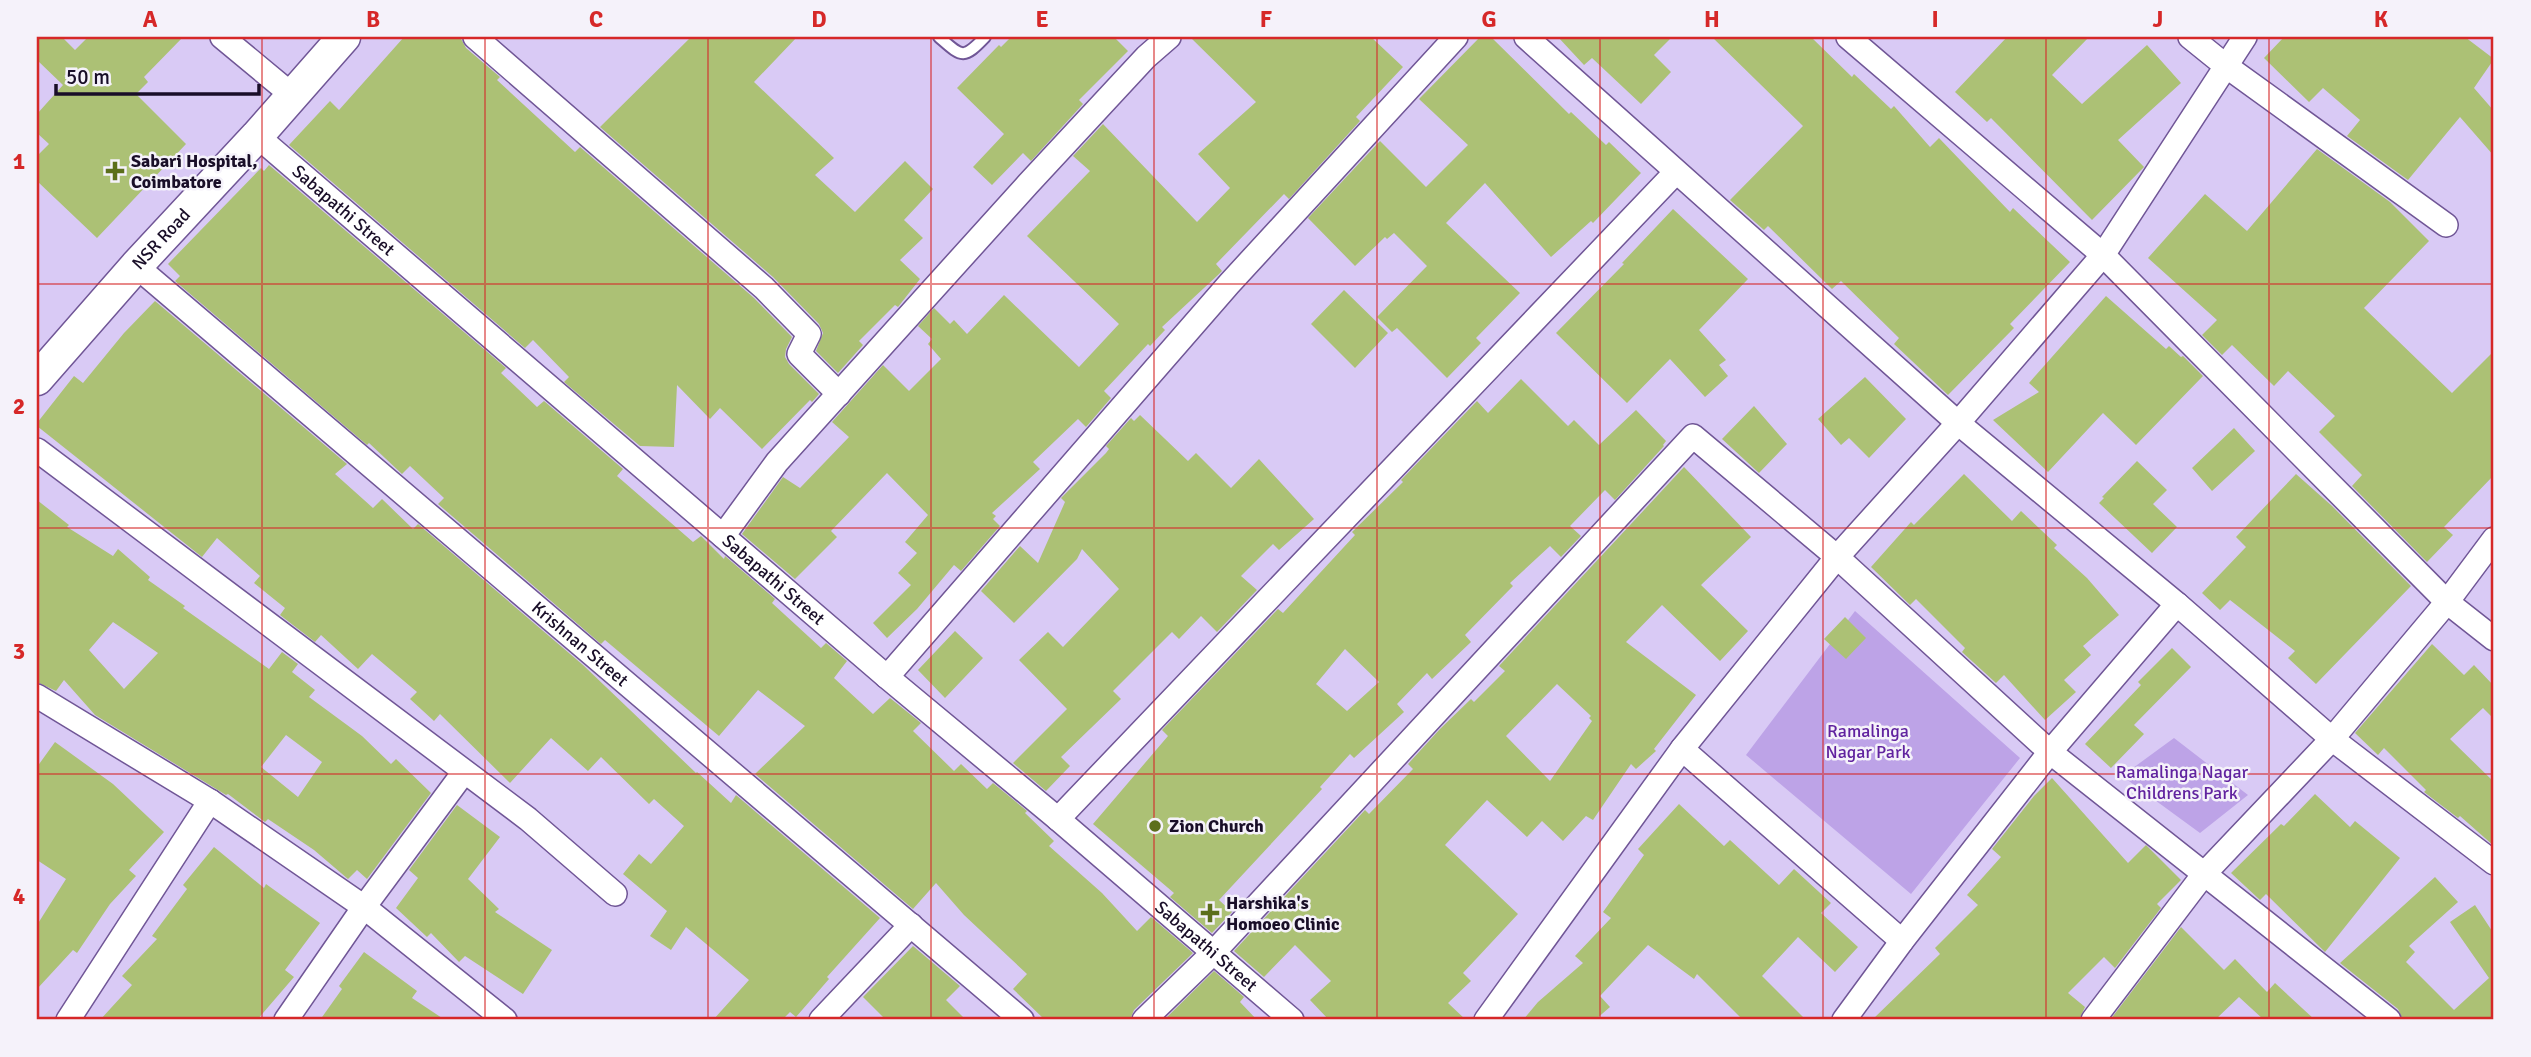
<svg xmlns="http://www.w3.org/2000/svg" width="2531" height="1057" viewBox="0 0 2531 1057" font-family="Signika,sans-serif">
<rect width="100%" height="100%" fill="#d9caf5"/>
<!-- green -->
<path fill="#bda3e7" d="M1855 611 2020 758 1911 894 1746 755Z
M2174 738 2248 795 2200 833 2122 776Z"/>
<!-- building -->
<path fill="#acc175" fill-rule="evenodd" d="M37 37H62L75 50 88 37H183L144 77 148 82 136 94 186 144 97 238 37 181V156L49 144 37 133V114L63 85 37 60Z
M404 37H460L466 48 500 77 497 80 575 152 580 147 754 298 792 337 786 349 785 357 789 364 819 394 812 402 810 400 762 449 720 408 710 419 677 385 674 447 640 446 564 382 569 377 533 340 525 348 289 145 330 101 339 110Z
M691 37H797L754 82 834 158 815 175 855 212 905 161 933 189 904 220 923 238 900 260 920 279 898 307 895 305 859 341 863 345 838 373 816 351 823 333 819 324 773 277 600 127Z
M1011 37H1114L1128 51 1079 100 1083 104 1031 161 1023 153 992 185 973 167 1004 134 957 88 999 45 1001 47Z
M1190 37H1371L1403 67 1356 117 1360 121 1289 199 1284 194 1216 264 1222 271 1218 275 1162 327 1165 330 1150 346 1148 344 1104 391 1111 398 1086 427 1078 419 1033 462 1040 469 992 513 996 516 993 519 1000 526 961 571 954 565 917 609 887 638 873 623 911 585 898 573 917 553 905 542 928 515 887 473 831 531 837 537 795 579 742 534 783 477 800 488 849 437 832 422 883 365 909 391 941 359 928 344 932 339 918 326 934 308 950 324 954 320 967 334 1004 295 1079 367 1119 324 1027 236 1090 171 1073 156 1103 124 1197 222 1230 188 1198 154 1256 102Z
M1480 37H1491L1569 114 1571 112 1606 145 1609 142 1641 173 1593 223 1591 221 1551 257 1485 183 1446 223 1520 293 1476 338 1481 343 1447 378 1397 328 1392 332 1377 317 1427 266 1394 233 1387 239 1385 237 1355 266 1308 218 1380 141 1426 187 1468 145 1419 99Z
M1558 37H1672L1654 55 1671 72 1641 104 1592 58 1584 65Z
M1712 37H1811L1852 77 1854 74 1891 109 1894 106 1930 147 1939 138 2010 212 2013 208 2070 262 2010 324 2014 328 1948 395 1894 344 1899 338 1841 281 1832 289 1768 226 1764 230 1730 200 1803 126Z
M2007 37H2089L2052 75 2082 104 2147 45 2181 83 2118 140 2144 167 2092 220 1991 118 1987 122 1955 92Z
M2284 37H2465L2494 59 2474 88 2494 111V156L2460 117 2408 180 2347 136 2360 120 2323 88 2309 102 2264 58Z
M2317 149 2390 202 2429 241 2364 308 2452 393 2494 351V475L2444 527 2453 535 2427 562 2352 486 2362 475 2319 432 2335 416 2288 371 2274 386 2232 345 2222 355 2202 335 2217 320 2148 258 2205 194 2247 231Z
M269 165 506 368 501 373 537 407 544 401 623 469 617 476 693 542 701 536 724 559 725 556 775 599 772 603 821 648 826 643 847 661 834 678 873 714 890 698 921 723 913 731 954 771 961 764 987 789 993 783 1027 811 1025 813 1054 841 1049 846 1102 893 1137 931 1151 917 1193 953 1134 1010 1130 1020H1045L1013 989 1027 974 964 915 936 883 913 909 755 774 805 726 758 690 719 736 605 640 601 644 438 504 444 498 410 466 402 474 369 443 367 445 175 281 180 276 168 264 261 168 264 171Z
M1673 209 1748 279 1699 330 1726 360 1719 365 1728 376 1705 397 1670 359 1627 403 1556 333 1624 264 1622 263Z
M1344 290 1388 333 1355 368 1311 324Z
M2106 296 2166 349 2169 346 2181 357 2183 356 2203 376 2136 445 2103 413 2048 472 1993 420 2039 392 2029 383Z
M155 301 347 464 335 474 373 508 382 499 413 529 418 524 583 665 696 773 697 772 731 803 736 795 880 918 827 977 829 979 796 1017 790 1012 782 1020H713L749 980 686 927 671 950 650 936 667 911 623 874 639 854 651 864 684 826 654 799 649 804 601 757 588 771 551 738 510 783 440 714 434 721 410 699 417 692 372 654 358 669 321 635 315 642 280 615 285 608 254 583 260 576 217 538 202 557 37 426V423L74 376 83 383 124 333Z
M1865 377 1906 419 1869 458 1849 438 1841 445 1818 419Z
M1521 379 1568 426 1574 420 1599 445 1636 410 1666 441 1663 445 1664 446 1615 500 1605 490 1570 526 1581 536 1561 557 1550 546 1510 583 1513 586 1465 635 1471 642 1432 679 1427 673 1397 704 1404 712 1354 758 1350 754 1320 787 1322 789 1219 900 1232 912 1212 933 1170 897 1174 893 1093 824 1168 736 1162 730 1278 609 1283 613 1355 535 1352 532 1403 482 1401 480 1477 401 1488 413ZM1345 649 1379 682 1347 711 1316 684Z
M1754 406 1787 444 1759 473 1722 439Z
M1140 415 1188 461 1196 453 1231 488 1259 459 1314 519 1279 550 1273 544 1241 576 1257 590 1217 632 1201 616 1179 639 1172 632 1113 691 1121 699 1061 757 1070 766 1046 791 1013 763 1067 709 1019 660 1048 632 1063 647 1119 589 1082 549 1077 559 1014 623 981 591 1020 546 1038 563 1065 502 1061 498 1106 453 1109 449 1106 446 1131 418 1134 421Z
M2234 428 2255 451 2212 491 2192 468Z
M2137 461 2167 490 2153 504 2177 527 2152 553 2099 503 2104 498 2102 497Z
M1684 467 1751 537 1701 585 1748 631 1720 661 1662 605 1626 642 1696 695 1654 749 1656 751 1636 769 1631 764 1593 820 1586 816 1563 841 1542 821 1527 837 1487 800 1445 845 1518 914 1463 973 1471 981 1448 1003 1466 1020H1329L1310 1000 1331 981 1295 945 1264 977 1234 951 1365 810 1369 814 1413 769 1408 764 1440 729 1471 699 1474 702 1505 671 1499 666ZM1557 684 1591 716 1589 718 1592 721 1550 781 1506 736Z
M1964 474 2012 521 2021 511 2057 545 2054 548 2087 578 2119 615 2083 646 2091 655 2064 680 2076 692 2045 720 2004 675 1996 683 1962 652 1965 648 1916 599 1910 605 1871 567 1911 522 1914 525Z
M2296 474 2332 506 2411 586 2316 684 2288 658 2295 651 2230 600 2220 610 2202 593 2246 547 2236 537Z
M37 500 69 525 67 527 113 556 118 549 150 577 148 580 185 606 183 608 269 669 282 652 298 664 292 672 315 690 309 697 362 736 391 764 396 759 431 793 367 879 357 870 348 879 314 850 268 819 265 822 228 794 226 795 95 715 64 680 56 691 37 682ZM113 622 158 653 124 689 89 650ZM286 735 322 762 298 797 261 767Z
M1845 617 1866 638 1846 659 1824 639Z
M955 631 983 658 945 698 918 670Z
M2432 644 2464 675 2474 665 2494 686V719L2483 708 2450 739 2494 782V846L2460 816 2458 818 2424 792 2426 790 2384 748 2378 755 2355 733Z
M2172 648 2191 667 2134 725 2144 734 2111 768 2085 744 2141 685 2138 682Z
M55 742 113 784 164 832 129 870 136 876 110 904 77 953 73 950 37 989V925L66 879 37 860V767Z
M2052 778 2128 863 2146 845 2181 880 2157 904 2161 908 2115 968 2104 957 2068 993 2085 1007 2079 1020H1872L1940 954 1935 948 1978 905 1967 895 2001 857 1992 849 2034 796Z
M2315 794 2350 827 2355 821 2400 858 2325 952 2266 894 2260 900 2231 873 2281 824 2284 826Z
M1679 804 1724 846 1730 840 1779 885 1794 869 1831 903 1821 913 1858 947 1835 972 1798 937 1762 976 1806 1020H1743L1697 974 1694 979 1648 945 1600 996 1610 1007 1595 1020H1523L1538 1002 1583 963 1575 956 1611 918 1603 912 1644 855 1638 849Z
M457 805 500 837 468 879 499 909 495 912 552 950 523 994 465 956 459 962 431 933 427 937 396 908 418 878 409 870Z
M214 847 264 888 266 884 320 923 285 970 294 977 257 1020H100L132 985 122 976 157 939 152 936 187 889 183 885Z
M2435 877 2458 902 2409 946 2415 952 2406 962 2454 1010 2489 978 2450 922 2475 905 2494 934V1020H2403L2398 1009 2340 963Z
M2181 927 2224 970 2235 959 2267 992 2275 983 2315 1020H2264L2239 997 2215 1020H2110Z
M913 946 960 986 946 1000 966 1020H886L863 997Z
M364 952 417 991 412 998 445 1020H320L342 989 339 986Z
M1214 971 1244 997 1240 1002 1257 1020H1164Z"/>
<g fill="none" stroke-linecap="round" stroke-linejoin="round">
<defs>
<path id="lane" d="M939 37C962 57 963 60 985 37"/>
<g id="street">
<path d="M222 37 292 95"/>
<path d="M475 37 764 288 809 334 799 354 839 394"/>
<path d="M1526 37 1958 423 2177 604 2332 739 2494 863"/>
<path d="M1848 37 2103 255 2447 602 2494 639"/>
<path d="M2190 37 2226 66 2446 225"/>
<path id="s1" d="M257 136 887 677 1058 819 1292 1020"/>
<path id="s2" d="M136 266 1022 1020"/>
<path d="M37 450 528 819 615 894"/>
<path d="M723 536 777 462 1028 184 1146 57 1169 37"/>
<path d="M887 677 1229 284 1456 37"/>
<path d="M37 696 210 801 364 907 505 1020"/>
<path d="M1682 749 1902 941"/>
<path d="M1058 819 1676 172"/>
<path d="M68 1020 210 801"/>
<path d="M286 1020 364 907 464 772"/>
<path d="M821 1020 911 925"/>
<path d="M1144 1020 1213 953 1693 436 1837 557 2050 752 2177 604"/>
<path d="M1486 1020 1682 749 1837 557 1958 423 2103 255 2245 37"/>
<path d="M1844 1020 1902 941 2050 752 2389 1020"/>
<path d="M2093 1020 2204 874 2332 739 2447 602 2494 539"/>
</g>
<g id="secondary">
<path id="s3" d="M37 379 136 266 257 136 344 37"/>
</g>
</defs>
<!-- lane casing -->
<use href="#lane" stroke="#705696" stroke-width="14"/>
<!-- street casing -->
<use href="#street" stroke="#705696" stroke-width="26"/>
<!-- secondary casing -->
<use href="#secondary" stroke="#705696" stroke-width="35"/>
<!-- lane -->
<use href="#lane" stroke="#fff" stroke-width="10"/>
<!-- street -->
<use href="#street" stroke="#fff" stroke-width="23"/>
<!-- secondary -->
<use href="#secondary" stroke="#fff" stroke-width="32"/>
</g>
<!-- grid -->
<path fill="none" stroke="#d62828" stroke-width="2" stroke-opacity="0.55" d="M262 37V1020M485 37V1020M708 37V1020M931 37V1020M1154 37V1020M1377 37V1020M1600 37V1020M1823 37V1020M2046 37V1020M2269 37V1020M37 284H2494M37 528H2494M37 774H2494"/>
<!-- markers -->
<g fill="#5c6f1c" stroke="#f5f2fa" stroke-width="2.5">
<path d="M111.5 160.5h7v7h7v7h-7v7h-7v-7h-7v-7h7z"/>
<circle cx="1155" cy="826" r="7"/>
<path d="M1206.5 902.5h7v7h7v7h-7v7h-7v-7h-7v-7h7z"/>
</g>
<g text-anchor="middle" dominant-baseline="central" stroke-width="5" stroke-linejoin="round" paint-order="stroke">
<!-- poi labels -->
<g font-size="18" font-weight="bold" fill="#190e28" stroke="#f5f2fa" text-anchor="start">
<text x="131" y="161">Sabari Hospital,<tspan x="131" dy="21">Coimbatore</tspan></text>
<text x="1169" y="826">Zion Church</text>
<text x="1226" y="903">Harshika's<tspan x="1226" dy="21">Homoeo Clinic</tspan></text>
</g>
<!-- street labels -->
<g font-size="18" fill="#190e28" stroke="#f5f2fa">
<text stroke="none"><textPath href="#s1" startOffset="114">Sabapathi Street</textPath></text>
<text stroke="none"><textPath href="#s3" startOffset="187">NSR Road</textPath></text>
<text stroke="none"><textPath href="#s1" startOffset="681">Sabapathi Street</textPath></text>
<text stroke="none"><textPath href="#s2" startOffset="583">Krishnan Street</textPath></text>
<text stroke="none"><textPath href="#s1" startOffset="1248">Sabapathi Street</textPath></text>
</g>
<!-- park labels -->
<g font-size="18" fill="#61239f" stroke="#f5f2fa">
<text x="1868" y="731">Ramalinga<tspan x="1868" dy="21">Nagar Park</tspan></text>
<text x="2182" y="772">Ramalinga Nagar<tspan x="2182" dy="21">Childrens Park</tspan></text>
</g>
</g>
<!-- border -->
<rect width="2531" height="1057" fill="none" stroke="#f5f2fa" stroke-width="77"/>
<!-- scale -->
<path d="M56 84v10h203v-10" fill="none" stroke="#190e28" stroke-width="3.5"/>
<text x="66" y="84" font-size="21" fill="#190e28" stroke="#f5f2fa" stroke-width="5" paint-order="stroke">50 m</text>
<rect x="38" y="38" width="2454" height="980" fill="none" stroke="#d62828" stroke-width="2.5"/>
<g font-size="23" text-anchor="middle" font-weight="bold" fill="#d62828">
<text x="150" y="27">A</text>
<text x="373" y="27">B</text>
<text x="596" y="27">C</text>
<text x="819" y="27">D</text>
<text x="1042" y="27">E</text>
<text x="1266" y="27">F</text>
<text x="1489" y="27">G</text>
<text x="1712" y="27">H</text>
<text x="1935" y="27">I</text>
<text x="2158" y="27">J</text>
<text x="2381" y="27">K</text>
<text x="19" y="169">1</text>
<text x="19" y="414">2</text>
<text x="19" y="659">3</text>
<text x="19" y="904">4</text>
</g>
</svg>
